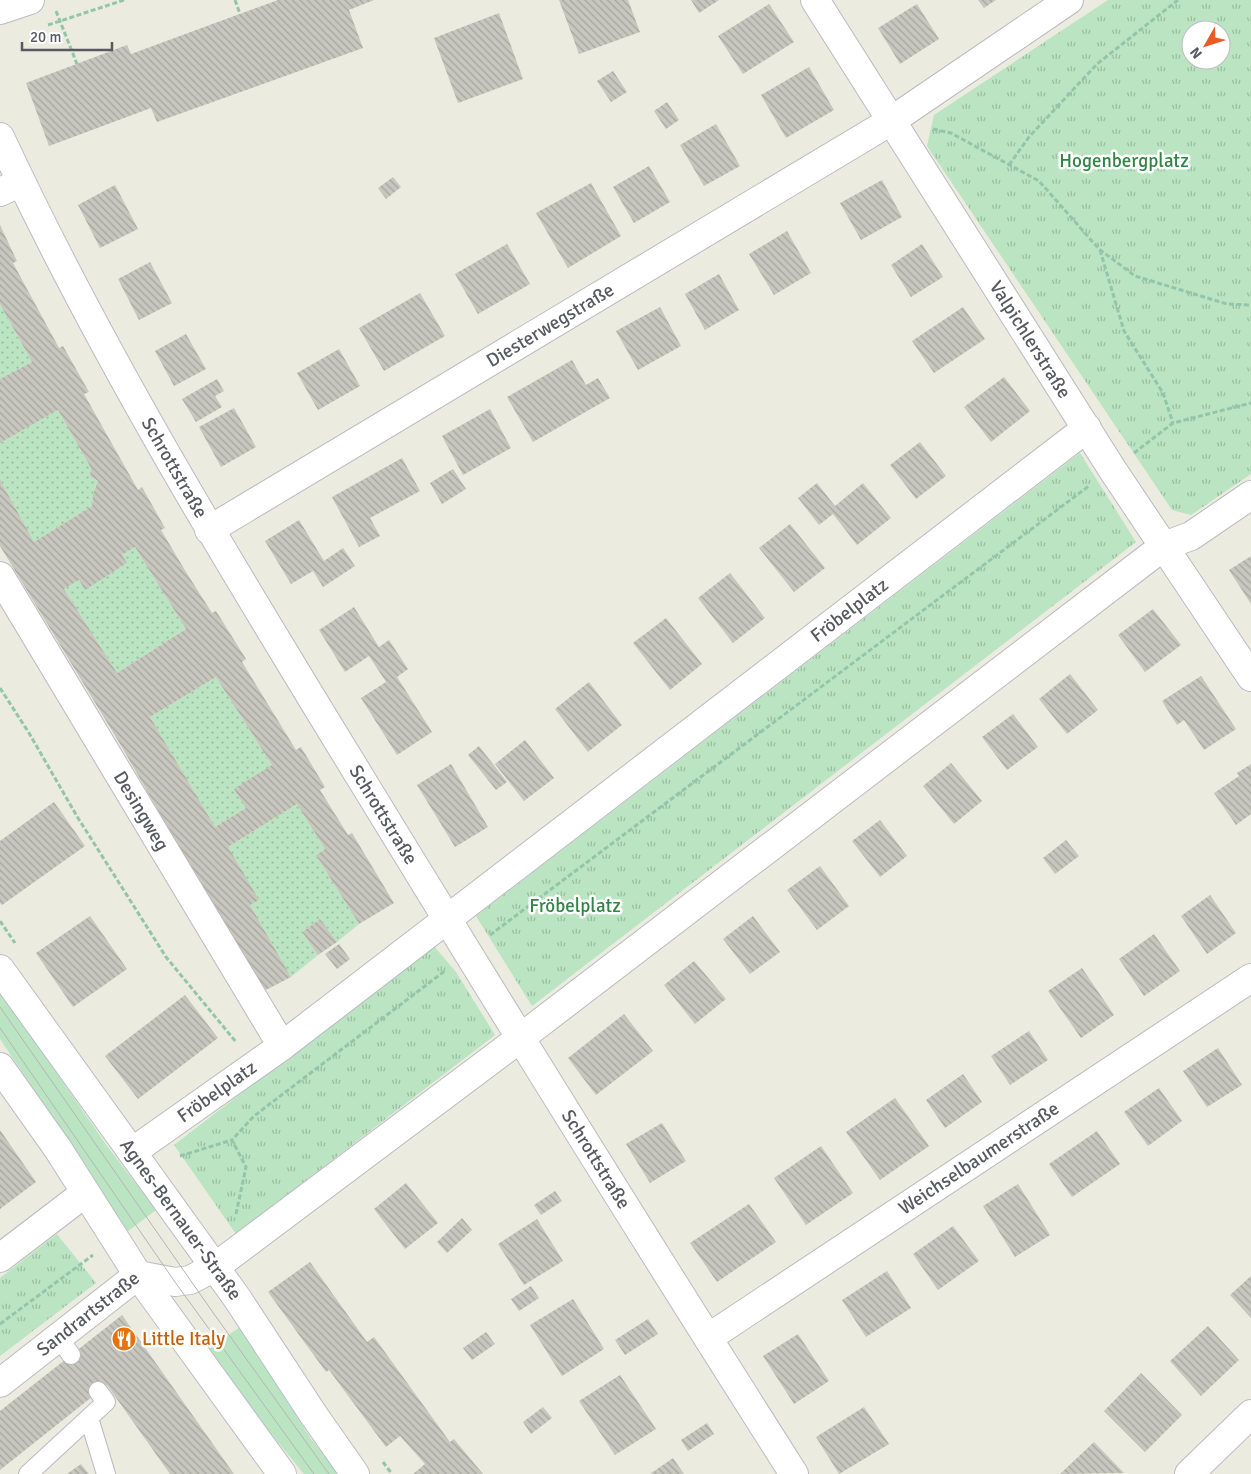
<svg xmlns="http://www.w3.org/2000/svg" width="1251" height="1474" viewBox="0 0 1251 1474" font-family="Signika,sans-serif">
<defs>
<pattern id="park-tufts" width="24" height="20" patternUnits="userSpaceOnUse" patternTransform="scale(1.25)"><rect width="24" height="20" fill="#bae4c2"/><path d="M3 7l-1-3M5 7V3M7 7l1-3M15 17l-1-3M17 17v-4M19 17l1-3" fill="none" stroke="#9abca1"/></pattern>
<pattern id="garden-dots" width="8" height="8" patternUnits="userSpaceOnUse" patternTransform="scale(1.25)"><rect width="8" height="8" fill="#bae4c2"/><path d="M2 2h.1M6 6h.1" fill="none" stroke="#9abca1" stroke-width="1.8" stroke-linecap="round"/></pattern>
<pattern id="building-back-hatch" width="6" height="6" patternUnits="userSpaceOnUse" patternTransform="scale(1.25)"><rect width="6" height="6" fill="#c8c7be"/><path d="M-1 5l2 2M0 0l6 6M5-1l2 2" fill="none" stroke="#a5a59e"/></pattern>
</defs>
<rect width="100%" height="100%" fill="#ebebdf"/>
<!-- grass -->
<path fill="#bae4c2" d="M0 991 107 1146 156 1210 127 1232 90 1172 0 1039Z
M240 1327 311 1439 339 1474H304L204 1352Z"/>
<!-- park -->
<path fill="url(#park-tufts)" fill-rule="evenodd" d="M1108 0H1251V474L1191 515 1172 510 927 146 934 115ZM1191 30H1221V60H1191Z
M1080 453 1136 542 532 1006 476 916Z
M433 945 456 972 495 1035 236 1234 174 1145Z
M57 1234 96 1283 0 1356V1278Z"/>
<!-- garden -->
<path fill="url(#garden-dots)" d="M0 304 32 362 0 379Z
M58 410 91 468 90 476 98 481 93 494 92 506 34 542 0 480V443Z
M135 547 186 629 117 673 64 589 79 580 85 589 127 563 122 555Z
M216 677 272 765 246 808 215 827 150 717Z
M297 804 325 849 316 855 359 924 337 942 320 919 302 932 318 955 291 977 250 905 258 900 228 847Z"/>
<!-- building -->
<path fill="url(#building-back-hatch)" fill-rule="evenodd" d="M278 0H374L349 10 363 48 157 122 151 108 49 146 26 83 127 45 131 54Z
M559 0H628L640 32 579 54Z
M691 0H719L699 13Z
M978 0H996L984 8Z
M769 4 794 42 743 74 718 36Z
M917 4 939 39 900 64 878 28Z
M499 13 523 79 458 103 434 38Z
M809 67 834 110 786 138 761 95Z
M613 71 627 92 611 102 597 81Z
M667 102 679 120 666 129 654 111Z
M716 124 740 166 704 186 680 145Z
M649 166 670 202 634 223 613 187Z
M393 177 401 187 386 199 378 188Z
M882 180 902 217 861 240 840 203Z
M591 183 621 236 568 268 536 213Z
M115 185 138 229 100 248 78 205Z
M0 225 17 261 13 263 59 348 63 346 89 392 84 394 138 490 142 487 165 528 161 530 186 572 212 613 216 611 246 659 242 662 296 750 301 747 325 787 320 790 348 835 352 833 394 903 359 924 316 855 325 849 297 804 228 847 259 900 250 905 291 977 262 992 120 744 0 546V480L34 542 92 506 93 494 98 481 90 476 91 468 58 410 0 443V379L32 362 0 304ZM135 547 186 629 117 673 64 589 79 580 85 590 127 563 122 555ZM216 677 272 765 234 789 246 808 215 827 150 717Z
M787 231 811 273 774 295 749 254Z
M507 244 530 284 478 314 455 274Z
M922 244 943 277 911 297 891 265Z
M150 262 172 303 139 320 118 279Z
M719 274 739 310 705 330 685 294Z
M420 293 445 336 384 371 359 328Z
M660 307 681 346 638 370 616 331Z
M963 307 985 339 934 373 912 341Z
M186 334 206 369 174 386 155 351Z
M339 349 360 386 318 410 297 373Z
M572 360 586 385 598 378 610 398 533 442 507 397Z
M1004 377 1030 411 991 442 964 407Z
M217 379 224 391 215 396 222 407 196 422 182 399Z
M234 408 256 447 221 467 199 427Z
M490 409 511 448 463 475 442 436Z
M920 442 946 476 916 499 890 465Z
M402 458 420 491 370 518 380 536 359 547 332 497Z
M453 469 466 489 442 504 430 483Z
M817 483 835 506 863 483 891 518 857 545 833 514 819 525 798 498Z
M299 520 324 561 343 548 355 566 323 587 313 571 291 584 265 541Z
M790 524 825 568 794 592 759 548Z
M1251 556V604L1229 570Z
M730 573 765 618 733 643 698 598Z
M354 607 379 647 389 640 408 669 397 677 432 732 397 755 361 698 386 682 369 656 345 672 319 630Z
M1153 609 1181 645 1145 672 1118 635Z
M666 618 702 664 670 690 633 643Z
M1070 674 1098 710 1067 734 1039 699Z
M1201 676 1236 729 1204 750 1184 720 1177 725 1162 701Z
M589 682 622 725 588 752 555 709Z
M1013 714 1038 747 1007 770 982 737Z
M525 740 554 778 524 801 495 764Z
M479 746 507 782 496 790 468 755Z
M951 763 982 801 954 824 923 786Z
M451 764 488 827 455 847 417 785Z
M1251 764V814L1236 825 1214 793 1239 776 1237 773Z
M54 802 85 846 2 905 0 903V841Z
M880 820 907 856 880 877 852 841Z
M1066 840 1079 856 1055 874 1043 858Z
M820 866 849 906 817 930 787 890Z
M1210 895 1236 933 1207 954 1181 916Z
M90 916 127 969 73 1007 36 953Z
M753 916 780 952 750 974 723 939Z
M320 919 337 942 318 955 302 932Z
M1154 934 1180 971 1144 996 1119 959Z
M339 944 350 959 337 969 325 954Z
M694 961 726 999 695 1024 664 985Z
M1082 968 1114 1015 1081 1038 1048 991Z
M185 995 218 1038 138 1099 105 1056Z
M624 1014 653 1051 596 1095 568 1058Z
M1029 1031 1048 1060 1010 1085 991 1056Z
M1218 1048 1242 1085 1207 1107 1183 1071Z
M963 1074 982 1102 945 1128 926 1100Z
M1159 1088 1182 1121 1148 1146 1124 1112Z
M895 1098 929 1146 880 1180 846 1132Z
M662 1123 686 1161 650 1183 626 1144Z
M0 1130 36 1182 0 1209Z
M1097 1131 1120 1164 1072 1197 1049 1164Z
M821 1146 853 1193 806 1225 774 1178Z
M406 1183 438 1223 405 1249 374 1209Z
M1018 1184 1050 1235 1015 1257 983 1206Z
M555 1191 562 1201 541 1215 534 1205Z
M749 1204 776 1242 717 1282 690 1243Z
M462 1218 472 1230 447 1253 437 1242Z
M537 1219 563 1261 524 1285 498 1244Z
M953 1226 979 1261 938 1290 913 1254Z
M310 1262 367 1342 374 1337 450 1442 454 1439 483 1474H413L425 1464 400 1436 386 1447 329 1370 326 1372 268 1292Z
M887 1271 911 1308 866 1337 842 1300Z
M1251 1276V1318L1230 1295Z
M531 1286 539 1298 519 1311 511 1299Z
M573 1299 604 1349 562 1376 530 1325Z
M122 1315 234 1474H170L107 1385 0 1470V1411Z
M648 1319 658 1334 625 1355 615 1340Z
M1208 1326 1239 1360 1201 1396 1170 1361Z
M486 1332 495 1344 472 1360 463 1348Z
M798 1334 829 1381 794 1404 763 1356Z
M1141 1373 1182 1415 1145 1452 1104 1411Z
M620 1375 656 1429 615 1455 579 1401Z
M543 1407 552 1418 531 1434 523 1422Z
M864 1407 889 1444 839 1474 816 1437Z
M707 1423 714 1434 688 1451 681 1440Z
M1094 1442 1124 1473 1060 1474Z
M673 1458 684 1474H650Z
M81 1464 89 1474H67Z"/>
<g fill="none" stroke-linecap="round" stroke-linejoin="round">
<defs>
<path id="service" d="M59 1338 71 1355
M89 1418 106 1474
M28 1474 106 1402 98 1391"/>
<g id="minor">
<path id="s1" d="M815 0 1112 469 1251 677"/>
<path d="M0 10 30 0"/>
<path id="s2" d="M0 137C104 360 232 568 360 777 503 1011 647 1243 794 1474"/>
<path d="M0 192 21 182"/>
<path id="s3" d="M209 530 891 121 1069 0"/>
<path id="s4" d="M0 576 282 1046"/>
<path id="s5" d="M132 1152 282 1046 1087 428"/>
<path d="M0 1258 85 1193"/>
<path id="s6" d="M708 1338 1251 978"/>
<path id="s7" d="M0 1383 138 1275 175 1282 190 1280 215 1267 519 1039 1164 546 1191 536 1251 495"/>
<path d="M1189 1474 1251 1414"/>
</g>
<g id="secondary">
<path id="s8" d="M0 969 237 1298 313 1414 355 1474"/>
<path d="M0 1067 58 1149 138 1275 282 1474"/>
</g>
</defs>
<!-- service casing -->
<use href="#service" stroke="#babbc1" stroke-width="20"/>
<!-- minor casing -->
<use href="#minor" stroke="#babbc1" stroke-width="30"/>
<!-- secondary casing -->
<use href="#secondary" stroke="#bcbdc5" stroke-width="30"/>
<!-- path -->
<path stroke="#93c5ab" stroke-width="3" stroke-dasharray="5 2.5" stroke-linecap="butt" d="M235 0 240 14
M56 11 77 64
M48 25 124 0
M933 129 951 133 1039 181 1099 249 1135 276 1227 304 1251 305
M1009 165 1029 137 1097 64 1178 0
M1100 250 1124 331 1163 393 1173 423
M1134 453 1173 423 1251 403
M0 688 29 733 78 818 166 957 236 1042
M0 921 15 943
M490 935 1089 486
M180 1156 232 1140
M236 1214 246 1167 232 1140 254 1116 446 970
M0 1324 93 1255
M383 1462 392 1474"/>
<!-- service -->
<use href="#service" stroke="#fff" stroke-width="18"/>
<!-- minor -->
<use href="#minor" stroke="#fff" stroke-width="28"/>
<!-- secondary -->
<use href="#secondary" stroke="#fff" stroke-width="28"/>
<!-- tram -->
<path stroke="#b4b5b5" stroke-width="1" d="M0 1007 214 1314 329 1474
M0 1028 175 1282 314 1474"/>
</g>
<!-- icons -->
<defs>
<symbol id="restaurant-disc" viewBox="-11 -11 22 22"><circle r="9.5" fill="#e8710a" stroke="#fff"/><path d="M-5-6h1v4h1v-4h1v4h1v-4h1v5L-1.5 .5V6h-2V.5L-5-1ZM5-6V6H3V1.5H1.5Q1.5-4 5-6Z" fill="#fff"/></symbol>
</defs>
<g fill-rule="evenodd">
<use href="#restaurant-disc" x="110" y="1325" width="28" height="28"/>
</g>
<g text-anchor="middle" dominant-baseline="central" stroke-width="5" stroke-linejoin="round" paint-order="stroke">
<!-- park labels -->
<g font-size="19" fill="#338446" stroke="#fff">
<text x="1124" y="161">Hogenbergplatz</text>
<text x="575" y="906">Fröbelplatz</text>
</g>
<!-- street labels -->
<g font-size="19" fill="#585a60" stroke="#fff">
<text stroke="none"><textPath href="#s3" startOffset="398">Diesterwegstraße</textPath></text>
<text stroke="none"><textPath href="#s1" startOffset="402">Valpichlerstraße</textPath></text>
<text stroke="none"><textPath href="#s2" startOffset="374">Schrottstraße</textPath></text>
<text stroke="none"><textPath href="#s5" startOffset="899">Fröbelplatz</textPath></text>
<text stroke="none"><textPath href="#s4" startOffset="274">Desingweg</textPath></text>
<text stroke="none"><textPath href="#s2" startOffset="779">Schrottstraße</textPath></text>
<text stroke="none"><textPath href="#s5" startOffset="104">Fröbelplatz</textPath></text>
<text stroke="none"><textPath href="#s6" startOffset="325">Weichselbaumerstraße</textPath></text>
<text stroke="none"><textPath href="#s2" startOffset="1184">Schrottstraße</textPath></text>
<text stroke="none"><textPath href="#s8" startOffset="309">Agnes-Bernauer-Straße</textPath></text>
<text stroke="none"><textPath href="#s7" startOffset="112">Sandrartstraße</textPath></text>
</g>
<!-- food labels -->
<g font-size="19" fill="#c56008" stroke="#fff" text-anchor="start">
<text x="142" y="1339">Little Italy</text>
</g>
</g>
<!-- north arrow -->
<g transform="translate(1206 45) rotate(231)"><circle r="24" fill="#ffffff" stroke="#bcbdbf"/>
<path d="M0-4L9 19L0 12L-9 19Z" fill="#ea5b26"/>
<text y="-8" font-size="14" font-weight="bold" text-anchor="middle" fill="#585a60">N</text>
</g>
<!-- scale -->
<path d="M22 42v8h90v-8" fill="none" stroke="#585a60" stroke-width="2.5"/>
<text x="30" y="42" font-size="15" fill="#585a60" stroke="#ffffff" stroke-width="4" paint-order="stroke">20 m</text>
</svg>
